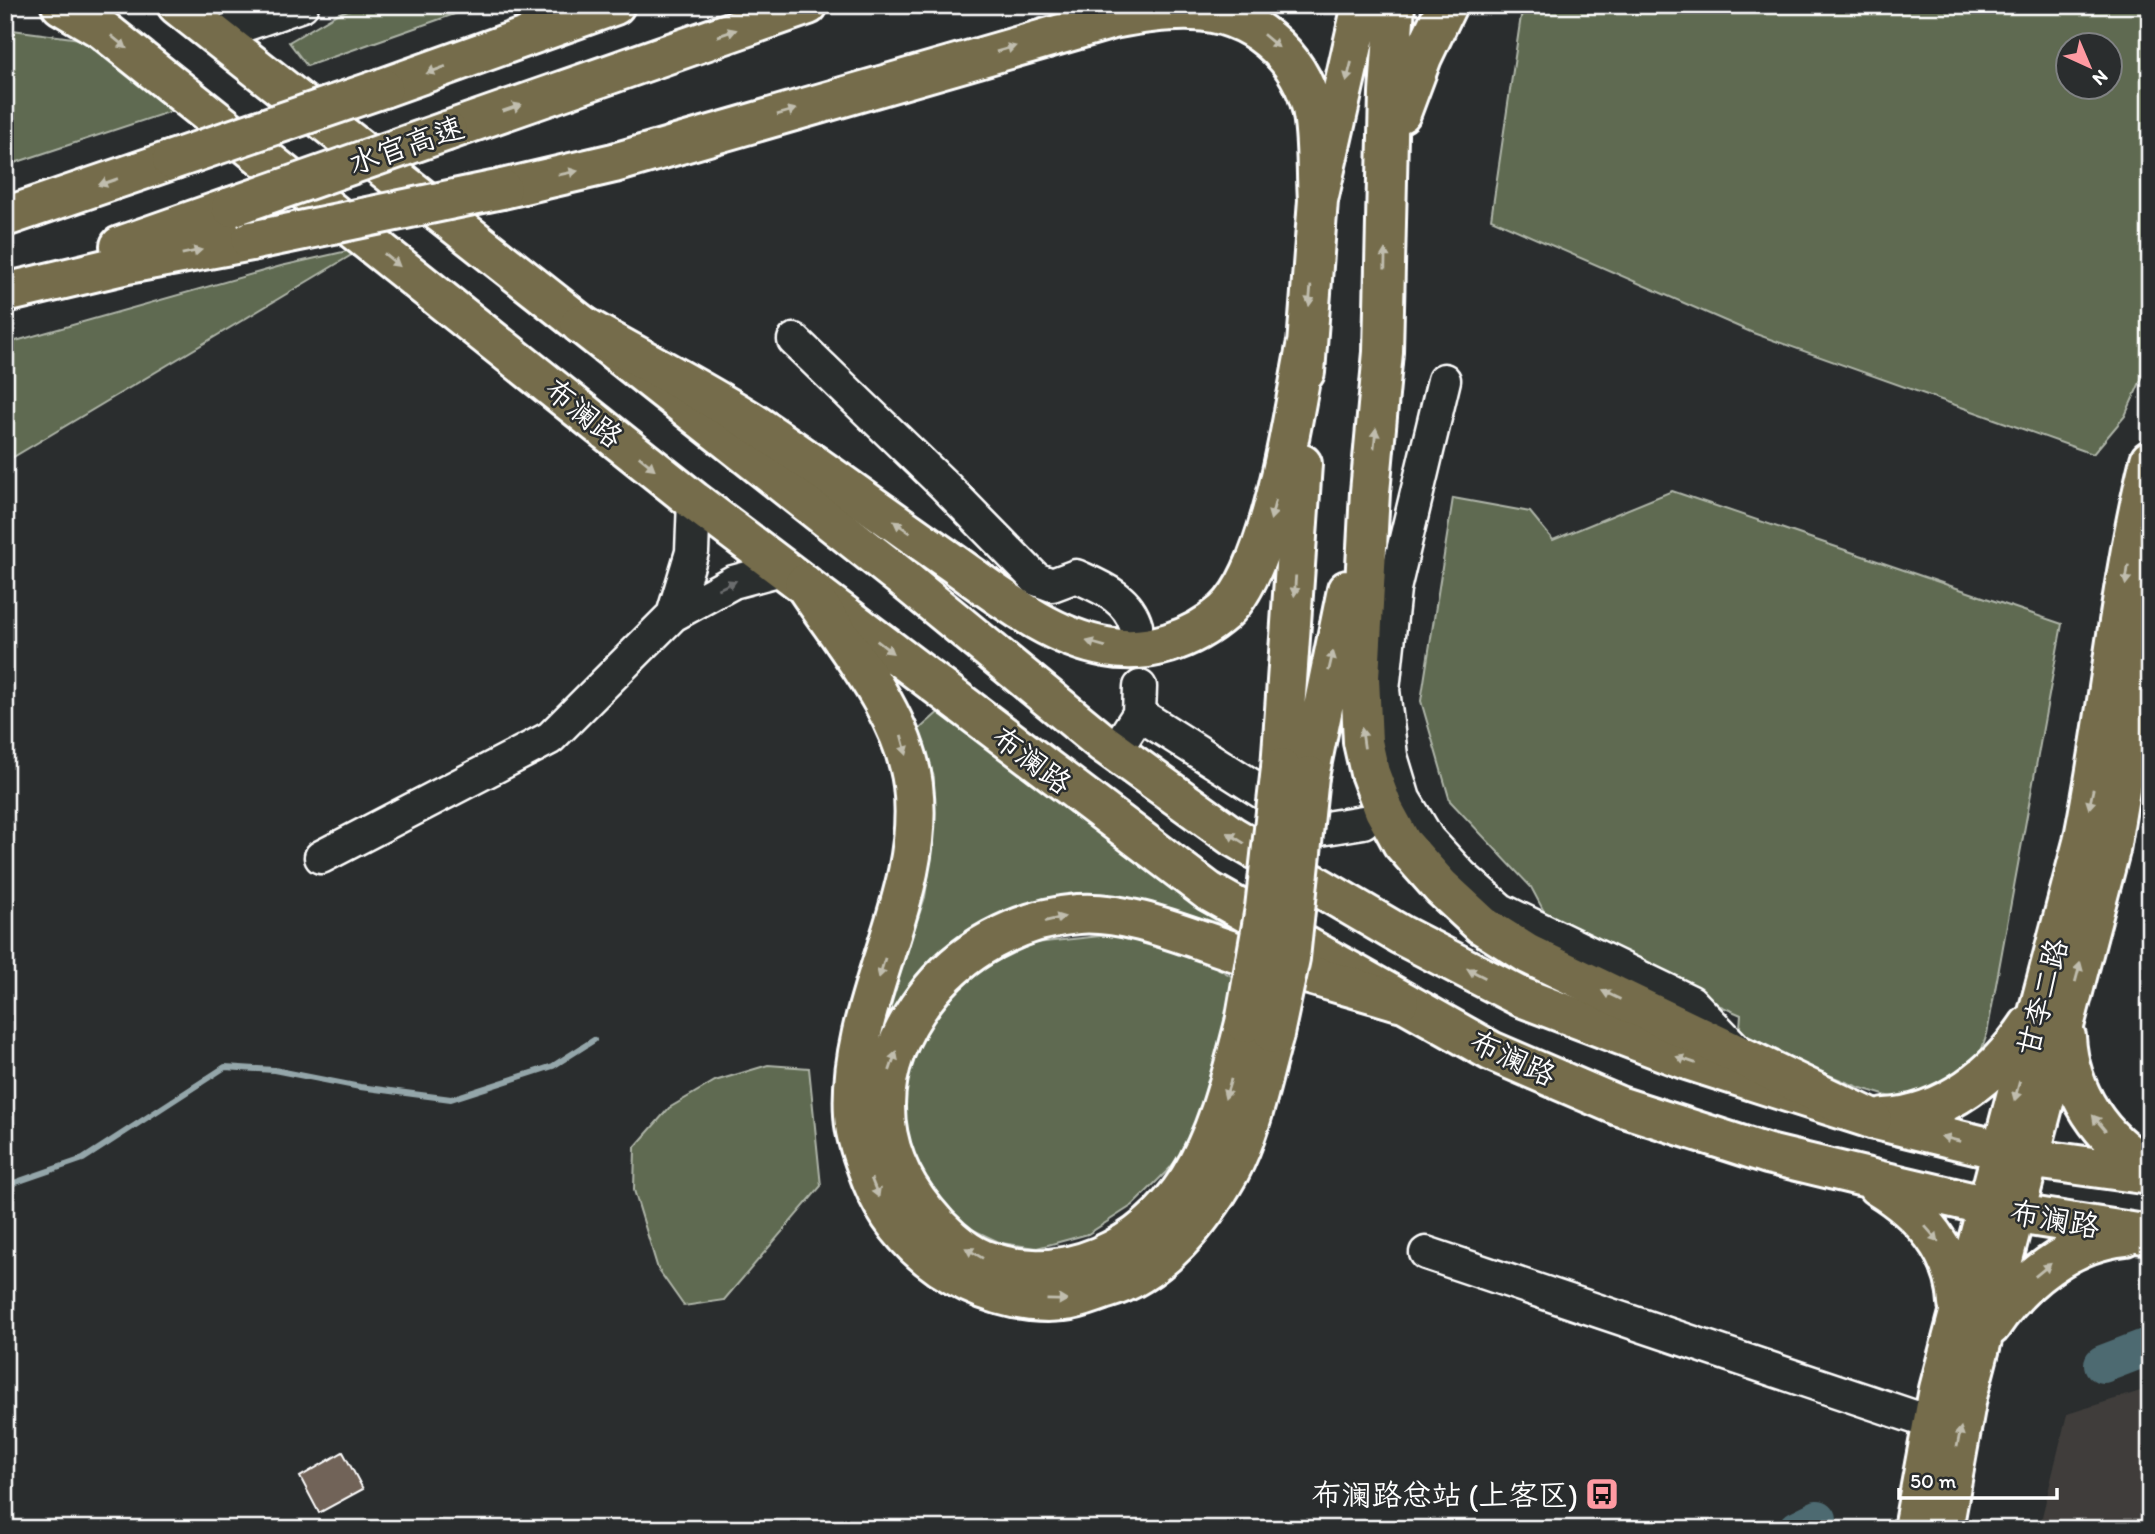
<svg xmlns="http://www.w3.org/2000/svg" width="2155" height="1534" viewBox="0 0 2155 1534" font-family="Itim,'LXGW WenKai TC',sans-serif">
<rect width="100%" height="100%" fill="#2a2d2e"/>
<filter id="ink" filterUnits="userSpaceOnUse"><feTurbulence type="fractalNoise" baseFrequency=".0143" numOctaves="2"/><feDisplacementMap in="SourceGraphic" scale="14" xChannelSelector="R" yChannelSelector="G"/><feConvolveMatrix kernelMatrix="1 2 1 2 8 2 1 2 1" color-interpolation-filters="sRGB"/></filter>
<g filter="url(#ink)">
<!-- built -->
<path fill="#3f3d3b" d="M2150 1388V1529H2039L2067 1414Z"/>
<!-- green -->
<path fill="#5e6a51" stroke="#aeb4a8" stroke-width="2" fill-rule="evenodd" d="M362 5H480L307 66 289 42 337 14Z
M1531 5H2150V360L2125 416 2093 454 1753 333 1491 219 1521 16ZM2068 46H2110V88H2068Z
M5 29 95 41 181 108 5 166Z
M365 247 5 462V344L281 266Z
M1672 491 2062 624 1987 1034 1975 1069 1900 1100 1861 1088 1739 1039 1741 1015 1556 934 1531 887 1450 801 1421 701 1453 498 1530 512 1553 540Z
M942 709 1232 926 1161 908 1032 915 873 1053 925 897 934 837V777L916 732Z
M1110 935 1169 941 1233 977 1230 1024 1195 1135 1169 1169 1133 1205 1088 1234 1037 1248 1001 1243 963 1225 926 1194 908 1144 902 1094 914 1053 945 1001 986 966 1035 943Z
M768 1065 809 1068 821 1186 724 1300 684 1306 658 1269 634 1190 635 1147 669 1108 715 1081Z"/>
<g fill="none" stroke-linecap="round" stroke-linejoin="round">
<!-- stream -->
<path stroke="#94a6aa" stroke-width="6" d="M5 1186 83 1159 225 1067 274 1070 360 1087 451 1099 553 1066 594 1040"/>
<!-- river -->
<path stroke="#4d6a71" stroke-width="38" d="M2103 1364 2150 1346
M1798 1529 1818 1519"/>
</g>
<!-- building -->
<path fill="#716358" stroke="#fff" stroke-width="2" d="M343 1452 363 1489 319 1513 300 1477Z"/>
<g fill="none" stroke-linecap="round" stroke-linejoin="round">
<defs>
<path id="minor" d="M215 35 302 5
M794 340 945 486 1036 579 1052 585 1076 576C1100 587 1128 597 1136 626
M1444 380 1394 589 1383 690 1391 756 1404 799 1428 839 1462 876 1501 910 1691 1002 1735 1048
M673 615 692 552 694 501
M1139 714 1320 829 1363 822
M1115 751 1139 714 1140 687
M321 857 550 738 673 615 733 582 785 568
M1426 1253 1932 1423"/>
<path id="major" d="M61 5 102 29 694 501 1208 891 1491 1051 1619 1106 1768 1154 1860 1176 2030 1216 2150 1235
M177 5 900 576 1103 743 1232 836 1401 935 1521 997 1684 1059 1872 1119 2042 1160 2150 1175
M2066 1037C2069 1091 2101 1141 2150 1167
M1885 1118C1945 1115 1997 1073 2029 1025
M1877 1186C1920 1212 1956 1252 1958 1304
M1991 1326C2021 1281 2070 1241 2125 1236
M1913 1529 1939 1389 2083 842C2109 715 2119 585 2150 460
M1943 1529 1967 1397 2110 850 2150 610"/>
<path id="highway" d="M1395 5 1389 93 1383 352 1370 492 1360 678 1363 742 1370 773 1384 810 1402 843 1441 887 1482 925 1528 954 1872 1119
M383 88 615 5
M1401 113 1422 57 1447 5
M447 131 808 5
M502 189 614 163 1113 19C1139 14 1165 10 1193 11 1250 12 1299 54 1312 109 1318 137 1316 171 1318 200
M5 217 172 160
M120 246 231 207
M5 293 127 264 251 241
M580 324C638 358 699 388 755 424 821 468 885 516 950 561 997 594 1048 637 1106 647 1148 655 1192 640 1224 612 1273 568 1293 412 1306 347
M1305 372 1318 200 1362 5
M804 584C843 643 904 713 913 785 927 899 847 1001 854 1115 855 1137 864 1160 872 1181 886 1216 909 1245 941 1267 976 1290 1021 1306 1064 1301 1078 1300 1093 1293 1106 1289 1161 1273 1203 1219 1230 1171 1252 1130 1261 1079 1274 1034
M1281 768 1302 464
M1309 776 1347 590
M1245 1023C1231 1077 1219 1131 1189 1179 1144 1249 1063 1289 982 1259 961 1250 940 1230 926 1212 870 1144 873 1068 925 998 960 950 1018 919 1078 914 1129 910 1191 938 1239 953 1292 971 1346 985 1399 1001"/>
</defs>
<!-- minor casing -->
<use href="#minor" stroke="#fff" stroke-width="37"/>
<!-- major casing -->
<use href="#major" stroke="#fff" stroke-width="44"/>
<!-- highway casing -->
<use href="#highway" stroke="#fff" stroke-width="44"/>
<!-- minor -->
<use href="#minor" stroke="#2a2d2e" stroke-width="32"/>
<!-- major -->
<use href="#major" stroke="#746c4b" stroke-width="38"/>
<!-- highway -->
<use href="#highway" stroke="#746c4b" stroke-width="38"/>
<defs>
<path id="highway-bridge" d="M172 160 383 88
M231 207 447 131
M251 241 502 189
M1245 1023 1265 908 1281 768
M1274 1034 1290 958 1309 776"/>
</defs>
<!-- highway-bridge casing -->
<use href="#highway-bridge" stroke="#fff" stroke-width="44" stroke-linecap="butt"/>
<!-- highway-bridge -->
<use href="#highway-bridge" stroke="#746c4b" stroke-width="38"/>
</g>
<!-- one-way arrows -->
<defs><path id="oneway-solid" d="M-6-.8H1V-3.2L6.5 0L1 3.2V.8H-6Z" transform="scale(1.75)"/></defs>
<g fill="#c0bdae">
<use href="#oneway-solid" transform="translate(727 33) rotate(-19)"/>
<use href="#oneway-solid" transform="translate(1271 41) rotate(40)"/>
<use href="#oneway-solid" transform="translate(119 42) rotate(39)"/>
<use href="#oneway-solid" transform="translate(1006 49) rotate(-16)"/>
<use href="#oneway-solid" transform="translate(436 70) rotate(160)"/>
<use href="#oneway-solid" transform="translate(1349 72) rotate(104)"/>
<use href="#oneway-solid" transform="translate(512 108) rotate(-19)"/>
<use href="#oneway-solid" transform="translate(787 112) rotate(-16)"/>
<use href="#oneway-solid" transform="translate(568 173) rotate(-12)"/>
<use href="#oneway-solid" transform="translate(108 182) rotate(161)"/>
<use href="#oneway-solid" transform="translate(192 252) rotate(-11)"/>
<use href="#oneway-solid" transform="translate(1385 259) rotate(-89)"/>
<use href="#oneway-solid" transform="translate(392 260) rotate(39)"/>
<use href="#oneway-solid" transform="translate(1310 296) rotate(95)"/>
<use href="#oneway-solid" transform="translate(1375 438) rotate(-84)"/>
<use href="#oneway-solid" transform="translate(647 463) rotate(39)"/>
<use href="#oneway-solid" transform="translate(1273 510) rotate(104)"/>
<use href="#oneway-solid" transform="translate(902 527) rotate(-145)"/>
<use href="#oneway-solid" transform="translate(2127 575) rotate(98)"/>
<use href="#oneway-solid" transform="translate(1295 586) rotate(94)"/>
<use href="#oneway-solid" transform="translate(1096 644) rotate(-164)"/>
<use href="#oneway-solid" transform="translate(885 647) rotate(38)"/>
<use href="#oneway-solid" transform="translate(1331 661) rotate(-77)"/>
<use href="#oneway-solid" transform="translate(1363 738) rotate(-98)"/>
<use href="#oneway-solid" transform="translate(904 745) rotate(75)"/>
<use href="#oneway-solid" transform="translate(2091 799) rotate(102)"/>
<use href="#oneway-solid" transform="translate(1236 838) rotate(-148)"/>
<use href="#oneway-solid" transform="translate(1055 919) rotate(-13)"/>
<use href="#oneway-solid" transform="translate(882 968) rotate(107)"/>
<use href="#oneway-solid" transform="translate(2078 972) rotate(-75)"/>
<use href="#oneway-solid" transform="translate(1476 973) rotate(-153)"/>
<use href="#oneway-solid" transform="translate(1611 995) rotate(-155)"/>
<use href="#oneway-solid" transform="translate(1686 1060) rotate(-161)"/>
<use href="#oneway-solid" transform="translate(893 1061) rotate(-71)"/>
<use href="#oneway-solid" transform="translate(1228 1089) rotate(107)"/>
<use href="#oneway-solid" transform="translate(2017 1091) rotate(105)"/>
<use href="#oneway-solid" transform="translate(2099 1123) rotate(-130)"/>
<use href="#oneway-solid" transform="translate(1951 1139) rotate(-166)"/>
<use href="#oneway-solid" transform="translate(875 1188) rotate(68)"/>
<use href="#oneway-solid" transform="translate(1932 1234) rotate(49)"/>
<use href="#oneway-solid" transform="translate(974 1253) rotate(-149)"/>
<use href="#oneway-solid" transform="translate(2043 1270) rotate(-39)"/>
<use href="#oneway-solid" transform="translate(1057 1300) rotate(1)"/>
<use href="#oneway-solid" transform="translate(1959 1437) rotate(-79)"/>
</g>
<use fill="#6a6c6d" href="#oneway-solid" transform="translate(727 585) rotate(-25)"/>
</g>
<!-- icons -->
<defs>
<symbol id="bus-square" viewBox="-11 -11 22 22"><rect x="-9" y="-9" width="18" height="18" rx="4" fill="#ff9aa2" stroke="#2a2d2e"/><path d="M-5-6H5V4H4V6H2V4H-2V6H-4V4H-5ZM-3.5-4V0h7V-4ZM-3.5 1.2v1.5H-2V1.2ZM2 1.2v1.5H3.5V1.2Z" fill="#111"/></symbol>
</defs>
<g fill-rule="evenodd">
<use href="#bus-square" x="1583" y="1475" width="38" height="38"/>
</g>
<g text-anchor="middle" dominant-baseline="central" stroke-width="5" stroke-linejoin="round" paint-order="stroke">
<!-- street labels -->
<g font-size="30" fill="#fff" stroke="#2a2d2e">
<text transform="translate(406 145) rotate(-19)">水官高速</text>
<text transform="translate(584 413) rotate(39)">布澜路</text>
<text transform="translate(1032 760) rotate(37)">布澜路</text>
<text transform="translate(2042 997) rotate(-75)">甘李二路</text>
<text transform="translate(1513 1058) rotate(25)">布澜路</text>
<text transform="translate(2055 1219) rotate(10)">布澜路</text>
</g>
<!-- poi labels -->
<g font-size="30" fill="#fff" stroke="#2a2d2e" text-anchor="end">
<text x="1578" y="1494">布澜路总站 (上客区)</text>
</g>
</g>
<!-- margin -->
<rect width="2155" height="1534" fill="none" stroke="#2a2d2e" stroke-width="28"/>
<rect x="14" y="14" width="2127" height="1506" fill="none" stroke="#fff" stroke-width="2.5" filter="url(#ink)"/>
<!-- north arrow -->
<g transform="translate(2089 66) rotate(136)"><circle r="33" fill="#2a2d2e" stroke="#7f8182" stroke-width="2"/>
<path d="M0-5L12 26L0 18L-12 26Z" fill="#ff9aa2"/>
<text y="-10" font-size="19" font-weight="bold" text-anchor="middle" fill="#ffffff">N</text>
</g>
<!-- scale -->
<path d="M1899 1488v10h158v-10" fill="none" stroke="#ffffff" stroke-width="3.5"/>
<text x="1910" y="1488" font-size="21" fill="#ffffff" stroke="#2a2d2e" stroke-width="5" paint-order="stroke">50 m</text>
</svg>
